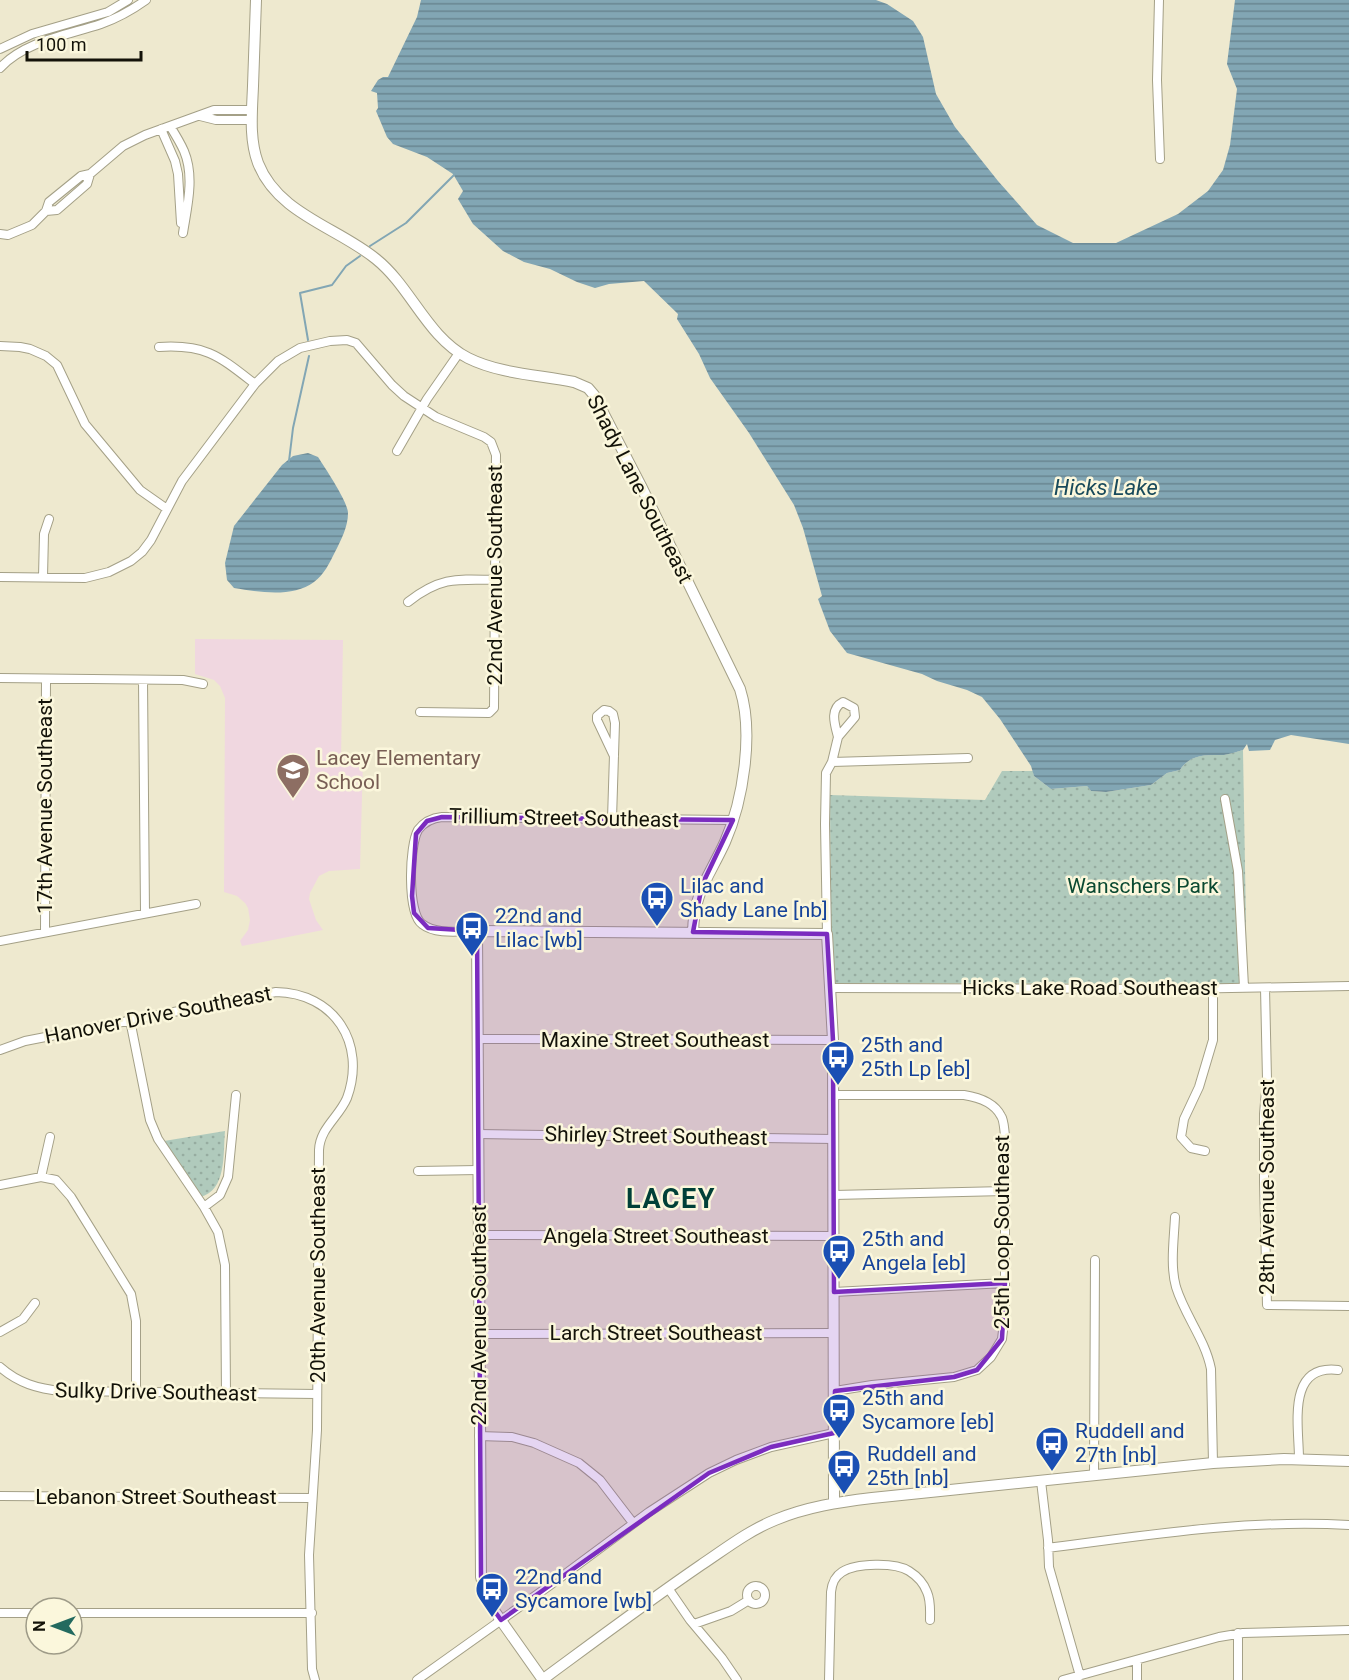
<svg xmlns="http://www.w3.org/2000/svg" width="1349" height="1680" viewBox="0 0 1349 1680" font-family="Roboto,sans-serif">
<defs>
<pattern id="park-dots" width="8" height="8" patternUnits="userSpaceOnUse" patternTransform="scale(1.5)"><rect width="8" height="8" fill="#b0cabc"/><path d="M2 2h.1M6 6h.1" fill="none" stroke="#96aca0" stroke-width="1.8" stroke-linecap="round"/></pattern>
<pattern id="water-rules" width="6" height="5" patternUnits="userSpaceOnUse" patternTransform="scale(1.5)"><rect width="6" height="5" fill="#82a6b4"/><path d="M0 2.5h6" fill="none" stroke="#698691"/></pattern>
</defs>
<rect width="100%" height="100%" fill="#eee9cf"/>
<!-- education -->
<path fill="#f0d7e0" d="M195 639 343 640 341 759 363 760 360 869 329 871 319 876 310 893 309 899 316 920 323 930 242 946 240 941 248 930 250 920 248 908 245 903 237 896 224 892 225 698 220 686 214 680 195 674Z"/>
<!-- park -->
<path fill="url(#park-dots)" d="M1243 750 1247 984 831 983 830 795 985 800 1002 771H1033L1034 776 1051 789 1087 786 1091 791 1106 792 1151 785 1167 773 1180 770C1190 754 1206 755 1223 755 1230 754 1236 752 1243 750Z
M225 1131C223 1153 227 1191 200 1197L189 1185 164 1141Z"/>
<!-- water -->
<path fill="url(#water-rules)" d="M421 0H876L887 4 913 21 923 37 936 94 955 127 998 181 1037 225 1073 243H1116L1178 214 1208 191 1223 170 1230 145 1237 89 1227 64 1235 0H1349V744L1291 735 1275 740 1270 750 1249 751 1247 744 1243 750C1236 752 1230 754 1224 755 1206 755 1190 754 1180 770L1167 773 1151 785 1106 792 1091 791 1087 786 1051 789 1034 776 1031 766 1000 719 982 697 967 690 937 681 922 674 847 653 830 631 818 599 822 596 803 528 794 505 749 433 710 378 699 354 677 319 678 314 644 281 609 284 595 288 577 282 550 269 524 262 503 251 473 224 458 199 463 191 453 174 427 157 393 144 387 137 376 111 378 108 377 93 371 91 378 80 383 77H388L417 17Z
M308 453 318 457C325 468 348 502 348 513 348 527 341 540 335 552 330 562 324 575 314 582 293 598 258 592 234 588L227 580 225 563 234 526 282 465 293 456Z"/>
<g fill="none" stroke-linecap="round" stroke-linejoin="round">
<!-- stream -->
<path stroke="#82a6b4" stroke-width="2" d="M370 246 406 223 455 174
M308 340 300 293 332 285 346 266 360 256
M289 461 293 428 309 356"/>
<defs>
<path id="street" d="M1159 0 1157 80 1160 159
M0 49 32 34 108 12 128 0
M0 68C25 41 68 35 101 24 118 18 132 10 146 0
M200 116 216 120H252
M170 126C175 134 180 142 184 151 195 177 187 207 183 233
M161 129 175 161 178 174 181 223
M46 211 57 210 87 184 90 174
M0 234 8 235 32 225 46 211 49 202 81 176 90 174 123 146 145 135 214 110H252
M0 346 20 347 30 349 46 356 57 365 85 424 140 490 167 509
M159 347C206 344 219 356 255 384
M397 451 427 399 459 353
M0 577 85 578 109 572 131 561 142 552 151 540 182 481 255 384 278 361 300 348 330 341 347 340 356 343 392 385 404 396 436 417 484 437 491 442 496 455 494 708 489 713 420 712
M43 577 44 534 49 519
M408 602C440 577 456 579 496 580
M0 678 183 680 203 684
M143 680 145 913
M832 762 968 758
M1225 799 1238 871 1244 987
M612 819 615 723 613 714 609 711 604 710 597 716V720L614 756
M477 931C460 931 436 935 422 924 407 913 409 846 418 830 424 822 432 818 442 817L733 820
M45 932 46 679
M827 934 825 824 826 773 832 762 838 737 855 717 854 708 843 702C829 709 835 725 838 737
M0 941 196 904
M831 988 1177 989 1349 986
M1265 988 1267 1079 1264 1114V1182L1267 1305 1349 1306
M130 1020 150 1120 158 1139 204 1207 218 1232 225 1265 226 1393
M477 1039 833 1040
M0 1050 25 1041 276 992C334 993 367 1043 347 1098 339 1117 320 1128 319 1150L317 1430 309 1555 312 1669 315 1680
M833 1095H964C977 1097 994 1102 1001 1116 1004 1120 1004 1129 1005 1135V1314L1002 1339 991 1357 977 1370 954 1377 872 1385 835 1391
M478 1134 834 1139
M1205 1151 1191 1148 1181 1137 1184 1119 1199 1087 1213 1040V988
M418 1171 478 1170
M41 1177 50 1137
M0 1185 41 1177 56 1180 71 1197 131 1294 136 1321V1393
M834 1195 1005 1191
M204 1207 220 1195 228 1177 236 1095
M1175 1217C1174 1239 1170 1266 1176 1287 1185 1316 1205 1339 1211 1369L1213 1463
M478 1235 834 1236
M834 1292 1005 1283
M0 1332 23 1319 35 1303
M478 1334 834 1333
M0 1367C18 1383 38 1389 62 1391L317 1394
M479 1436 512 1437 534 1443 579 1463 600 1480 633 1523
M1299 1459C1299 1426 1286 1364 1338 1370
M1094 1476 1095 1260
M1041 1481 1048 1540 1049 1567 1080 1676
M0 1496 312 1498
M1048 1548C1148 1535 1248 1519 1349 1525
M747 1595a9 9 0 1 1 18 0a9 9 0 1 1-18 0Z
M668 1588 690 1620 722 1658 737 1680
M0 1613H36
M72 1613H312
M694 1624 731 1611 749 1600
M417 1680 549 1586 649 1512 709 1473 736 1460 771 1447 834 1433
M829 1680 831 1592C832 1584 834 1577 842 1572 856 1563 895 1562 909 1571 917 1576 924 1584 927 1592 931 1601 930 1610 930 1620
M1063 1680 1219 1637 1243 1633 1349 1630
M1137 1680V1660
M1238 1680V1633"/>
<path id="secondary" d="M256 0C255 29 254 58 253 86 252 112 249 139 258 163 278 214 337 227 376 259 411 287 427 337 468 358 500 374 540 375 574 382L588 388 594 395 641 486 740 689C754 733 743 801 725 842 709 877 694 892 693 932
M542 1680C595 1641 647 1602 701 1565 725 1549 748 1531 775 1520 806 1507 839 1502 872 1498L1213 1463 1284 1459 1349 1461
M543 1680 488 1602 481 1577 477 931 827 934 833 1040 834 1503"/>
</defs>
<!-- street casing -->
<use href="#street" stroke="#a4a087" stroke-width="10"/>
<!-- secondary casing -->
<use href="#secondary" stroke="#a4a087" stroke-width="12"/>
<!-- street -->
<use href="#street" stroke="#fff" stroke-width="8"/>
<!-- secondary -->
<use href="#secondary" stroke="#fff" stroke-width="10"/>
</g>
<!-- marked area -->
<path fill="#7b2cbf" fill-opacity="0.2" stroke="#7b2cbf" stroke-width="4.5" stroke-linejoin="round" d="M442 817 733 820 702 885 693 932 827 934 833 1040 834 1292 1005 1283 1002 1339 977 1370 954 1377 835 1391 834 1433 771 1447 709 1473 501 1620 488 1602 481 1577 477 931 428 928 414 913 412 896 416 834 427 821Z"/>
<!-- icons -->
<defs>
<symbol id="school-pin" viewBox="-11 -11 22 30"><path d="M0 17L-7.5 6A9.5 9.5 0 1 1 7.5 6Z" fill="#8d6e63" stroke="#fbf7dc"/><path d="M0-5L7-2L0 1L-7-2ZM-4 1L0 2.5L4 1V4Q0 6-4 4Z" fill="#fff"/></symbol>
<symbol id="bus-pin" viewBox="-11 -11 22 30"><path d="M0 17L-7.5 6A9.5 9.5 0 1 1 7.5 6Z" fill="#1a4fb4" stroke="#fbf7dc"/><path d="M-5-6H5V4H4V6H2V4H-2V6H-4V4H-5ZM-3.5-4V0h7V-4ZM-3.5 1.2v1.5H-2V1.2ZM2 1.2v1.5H3.5V1.2Z" fill="#fff"/></symbol>
</defs>
<g fill-rule="evenodd">
<use href="#school-pin" x="274" y="751" width="38" height="52"/>
<use href="#bus-pin" x="638" y="879" width="38" height="52"/>
<use href="#bus-pin" x="453" y="909" width="38" height="52"/>
<use href="#bus-pin" x="819" y="1038" width="38" height="52"/>
<use href="#bus-pin" x="820" y="1232" width="38" height="52"/>
<use href="#bus-pin" x="820" y="1391" width="38" height="52"/>
<use href="#bus-pin" x="1033" y="1424" width="38" height="52"/>
<use href="#bus-pin" x="825" y="1447" width="38" height="52"/>
<use href="#bus-pin" x="473" y="1570" width="38" height="52"/>
</g>
<g text-anchor="middle" dominant-baseline="central" stroke-width="5" stroke-linejoin="round" paint-order="stroke">
<!-- street labels -->
<g font-size="21" fill="#131209" stroke="#fbf7dc">
<text transform="translate(640 489) rotate(63)">Shady Lane Southeast</text>
<text transform="translate(495 575) rotate(-90)">22nd Avenue Southeast</text>
<text transform="translate(45 806) rotate(-90)">17th Avenue Southeast</text>
<text transform="translate(564 818) rotate(1)">Trillium Street Southeast</text>
<text x="1090" y="988">Hicks Lake Road Southeast</text>
<text transform="translate(158 1015) rotate(-11)">Hanover Drive Southeast</text>
<text x="655" y="1040">Maxine Street Southeast</text>
<text transform="translate(656 1136) rotate(1)">Shirley Street Southeast</text>
<text transform="translate(1267 1187) rotate(-90)">28th Avenue Southeast</text>
<text transform="translate(1002 1232) rotate(-90)">25th Loop Southeast</text>
<text x="656" y="1236">Angela Street Southeast</text>
<text transform="translate(318 1275) rotate(-90)">20th Avenue Southeast</text>
<text transform="translate(479 1315) rotate(-90)">22nd Avenue Southeast</text>
<text x="656" y="1333">Larch Street Southeast</text>
<text transform="translate(156 1392) rotate(1)">Sulky Drive Southeast</text>
<text x="156" y="1497">Lebanon Street Southeast</text>
</g>
<!-- education labels -->
<g font-size="21" fill="#785e54" stroke="#fbf7dc" text-anchor="start">
<text x="316" y="758">Lacey Elementary<tspan x="316" dy="24">School</tspan></text>
</g>
<!-- transit labels -->
<g font-size="21" fill="#164399" stroke="#fbf7dc" text-anchor="start">
<text x="680" y="886">Lilac and<tspan x="680" dy="24">Shady Lane [nb]</tspan></text>
<text x="495" y="916">22nd and<tspan x="495" dy="24">Lilac [wb]</tspan></text>
<text x="861" y="1045">25th and<tspan x="861" dy="24">25th Lp [eb]</tspan></text>
<text x="862" y="1239">25th and<tspan x="862" dy="24">Angela [eb]</tspan></text>
<text x="862" y="1398">25th and<tspan x="862" dy="24">Sycamore [eb]</tspan></text>
<text x="1075" y="1431">Ruddell and<tspan x="1075" dy="24">27th [nb]</tspan></text>
<text x="867" y="1454">Ruddell and<tspan x="867" dy="24">25th [nb]</tspan></text>
<text x="515" y="1577">22nd and<tspan x="515" dy="24">Sycamore [wb]</tspan></text>
</g>
<!-- park labels -->
<g font-size="21" fill="#0a4931" stroke="#fbf7dc">
<text x="1143" y="886">Wanschers Park</text>
</g>
<!-- water labels -->
<g font-size="22" font-style="italic" fill="#184a5b" stroke="#fbf7dc">
<text x="1106" y="487">Hicks Lake</text>
</g>
<!-- district labels -->
<g font-size="27" font-weight="bold" letter-spacing="1.5" fill="#004038" stroke="#fbf7dc">
<text x="671" y="1199">LACEY</text>
</g>
</g>
<!-- north arrow -->
<g transform="translate(54 1626) rotate(270)"><circle r="28" fill="#fbf7dc" stroke="#9e9b88" stroke-width="1.5"/>
<path d="M0-4.5L10 22L0 15L-10 22Z" fill="#236a5f"/>
<text y="-9" font-size="16" font-weight="bold" text-anchor="middle" fill="#131209">N</text>
</g>
<!-- scale -->
<path d="M27 51v9h114v-9" fill="none" stroke="#131209" stroke-width="3"/>
<text x="36" y="51" font-size="18" fill="#131209" stroke="#fbf7dc" stroke-width="4.5" paint-order="stroke">100 m</text>
</svg>
